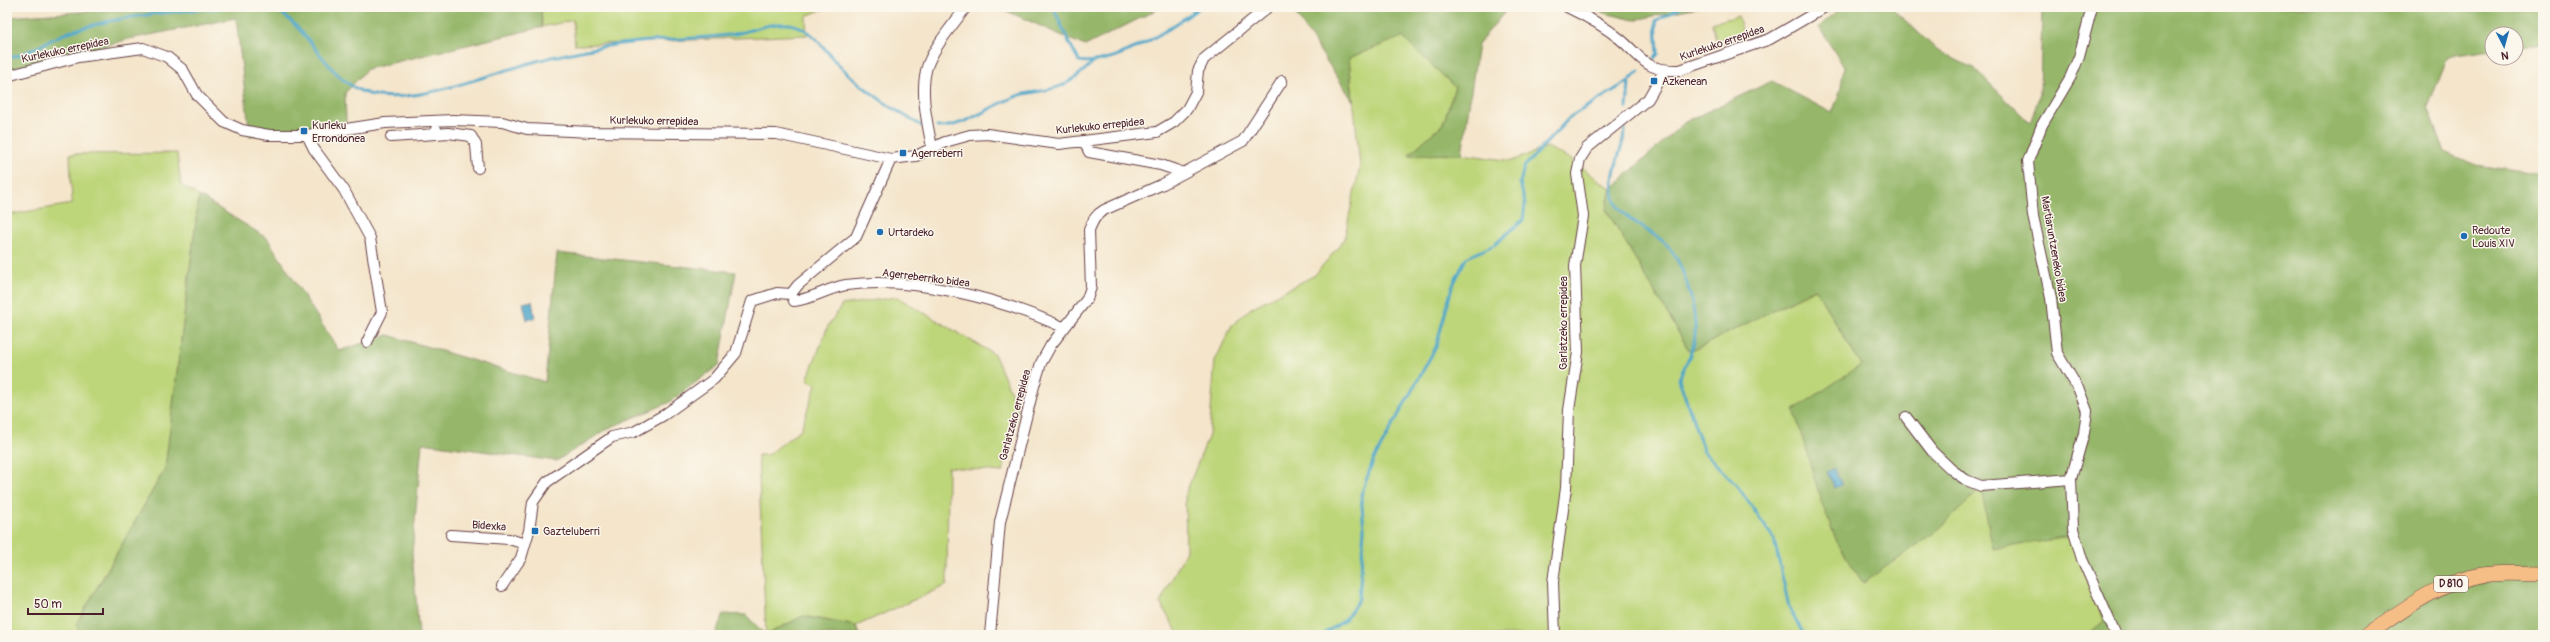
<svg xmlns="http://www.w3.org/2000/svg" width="2550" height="642" viewBox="0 0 2550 642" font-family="Pangolin,sans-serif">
<rect width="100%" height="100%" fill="#fbf7ec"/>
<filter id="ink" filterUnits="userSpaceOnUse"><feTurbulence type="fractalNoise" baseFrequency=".025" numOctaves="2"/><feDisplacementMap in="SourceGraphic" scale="8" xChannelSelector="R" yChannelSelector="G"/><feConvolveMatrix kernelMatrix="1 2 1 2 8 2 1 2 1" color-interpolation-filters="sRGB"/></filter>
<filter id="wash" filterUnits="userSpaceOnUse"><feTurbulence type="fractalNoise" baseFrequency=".012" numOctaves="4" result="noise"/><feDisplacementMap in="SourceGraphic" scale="16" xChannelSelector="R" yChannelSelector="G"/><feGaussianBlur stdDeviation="0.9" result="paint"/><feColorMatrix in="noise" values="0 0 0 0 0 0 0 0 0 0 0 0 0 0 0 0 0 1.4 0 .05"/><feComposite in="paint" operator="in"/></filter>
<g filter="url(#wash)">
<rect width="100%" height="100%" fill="#f4e5cb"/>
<!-- green -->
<path fill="#bed67a" stroke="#847a52" d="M541 7H828L806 16 807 35 575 45 573 20 542 27Z
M1738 16 1743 33 1716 40 1712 23Z
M1402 36 1455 87 1443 124 1409 155 1462 154 1512 161 1547 147 1570 159 1611 189 1606 209 1690 352 1815 289 1861 365 2329 635H1179L1160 603 1186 551 1185 495 1209 435 1215 361 1232 325 1251 308 1315 275 1344 240 1360 166 1349 58Z
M177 153 181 185 199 196 165 469 77 623 79 635H7V215L72 204 70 154Z
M897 297 994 354 1018 408 1002 472 948 467 947 585 856 626 803 616 766 635 758 455H768L801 429 816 385 807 380 828 326 842 305Z"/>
<!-- forest -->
<path fill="#96b76a" stroke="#706b4a" d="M154 7H541L542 27 367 69 345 93 346 122 250 136 236 18 129 39 7 74V17Z
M998 7H1162L1085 46Z
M1291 7H1509L1478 44 1462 154 1408 155 1443 124 1455 87 1402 37 1349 58 1353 101Z
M1579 7H1698L1634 20Z
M1733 7H1794L1781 12Z
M1842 7H1891L1938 51 1975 69 2030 123 2040 94 2042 7H2543V43L2516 47V34H2492V50L2448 56 2428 107 2445 152 2477 165 2538 174 2543 177V635H2088L2104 622 2099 603 2070 537 1993 549 1981 489 1938 530 1863 583 1837 542 1822 504 1794 410 1861 365 1815 289 1690 352 1606 209 1611 189 1685 122 1772 81 1832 113 1840 92 1844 67 1819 27Z
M199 196 267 238 339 351 388 335 545 382 557 253 736 272 719 365 668 403 609 428 556 461 422 443 412 553 419 635H79L77 623 165 469Z
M723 614 746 615 766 635 803 616 856 626 860 635H715Z"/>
<!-- water -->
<path fill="#4ba6c9" stroke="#4a627a" d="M532 301 535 318 527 320 523 303Z
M1834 468 1842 485 1835 488 1827 472Z"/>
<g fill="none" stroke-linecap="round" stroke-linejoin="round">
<!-- stream -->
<path stroke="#4ba6c9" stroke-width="3" d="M256 7C264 9 275 9 281 13 316 37 333 91 379 96 431 102 504 67 557 56 581 51 606 45 630 43 663 39 695 39 728 35 749 33 776 18 797 26 817 33 828 56 843 69 867 92 894 110 922 126
M1053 7 1068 40 1079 61C1115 67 1172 28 1200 7
M7 58C32 54 51 37 75 30 126 14 179 11 233 7
M1654 58 1658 54 1656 21 1681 7
M1627 108 1629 81 1639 71
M937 127C967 128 995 101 1024 94 1037 91 1050 91 1063 85 1075 79 1083 72 1092 63
M1625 129C1623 150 1608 176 1614 198 1619 218 1653 231 1666 244 1685 264 1699 315 1694 342 1692 354 1684 367 1679 379L1704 452 1738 487 1774 539 1789 607 1804 635
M1322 635 1345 620 1359 599 1364 529 1361 495 1373 461 1436 347 1452 287 1466 258 1494 245 1523 220 1525 204 1520 183 1524 167 1570 117 1629 81"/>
</g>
</g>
<g filter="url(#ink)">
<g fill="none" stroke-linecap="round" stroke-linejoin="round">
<defs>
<path id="street" d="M1567 7C1586 16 1603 25 1620 39 1644 59 1644 71 1680 70L1770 39 1825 7
M2092 7 2079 57 2070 78 2042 125 2028 161 2033 216 2051 298 2057 353 2079 390 2087 411 2084 433 2071 479 2073 529 2082 559 2116 635
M7 76 78 57 143 48 167 57 183 70 197 95 224 122 242 130 269 135H307L385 123 453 120 502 122 527 129 591 132 776 134 891 159 916 156 945 142 970 135 987 134 1059 144 1157 132 1174 122 1187 109 1196 92 1198 71 1204 59 1268 7
M436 134 448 133 471 136 476 145 478 168
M307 135 314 149 344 190 370 238 382 312 367 342
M391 137 436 134V129
M1084 141 1089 152 1161 165 1181 172
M932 147C927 123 919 88 928 64 936 44 953 25 966 7
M791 294 794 301C813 299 828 288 846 285 915 276 1001 299 1063 327
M791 294 798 285 856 237 891 159
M1906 417 1932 451 1952 470 1966 480 1981 486 2071 479
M451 535 509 539 525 544
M502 586 521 558 529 531 533 502 547 482 612 437 634 432 664 415 714 379 736 353 752 301 777 293 791 294
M990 635 1000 522 1034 386 1041 363 1051 345 1087 299 1091 287 1089 230C1093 221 1095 215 1104 210L1163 184 1243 141 1282 81
M1555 635 1553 582 1566 488 1569 410 1578 352 1575 266 1583 216 1577 174 1580 159 1587 148 1648 99 1664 71"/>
<path id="primary" d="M2367 635C2404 609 2444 578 2491 574 2508 572 2526 574 2543 574"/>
</defs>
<!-- street casing -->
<use href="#street" stroke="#643d43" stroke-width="12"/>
<!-- primary casing -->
<use href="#primary" stroke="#643d43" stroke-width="16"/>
<!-- street -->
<use href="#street" stroke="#fff" stroke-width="10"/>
<!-- primary -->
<use href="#primary" stroke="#f6be87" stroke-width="15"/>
</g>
</g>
<!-- markers -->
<g fill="#1f6fb2" stroke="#fbf7ec" stroke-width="1.5">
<rect x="1650" y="77" width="8" height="8" rx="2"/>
<rect x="300" y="127" width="8" height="8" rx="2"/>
<rect x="899" y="149" width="8" height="8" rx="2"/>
<circle cx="880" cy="232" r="4"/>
<circle cx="2464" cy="236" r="4"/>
<rect x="531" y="527" width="8" height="8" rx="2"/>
</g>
<g text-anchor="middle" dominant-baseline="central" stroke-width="3" stroke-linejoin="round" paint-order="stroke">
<!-- shield labels -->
<rect fill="#fbf7ec" stroke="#7f6065" stroke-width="1" x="2434" y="576" width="34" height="16" rx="3"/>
<g font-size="10" font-weight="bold" fill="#4a1f2b">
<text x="2451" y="584">D 810</text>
</g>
<!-- street labels -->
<g font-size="11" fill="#4a1f2b" stroke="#fbf7ec">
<text transform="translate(1722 43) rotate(-19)">Kurlekuko errepidea</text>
<text transform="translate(65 50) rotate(-12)">Kurlekuko errepidea</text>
<text transform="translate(654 121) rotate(1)">Kurlekuko errepidea</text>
<text transform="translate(1100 126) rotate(-6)">Kurlekuko errepidea</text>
<text transform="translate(2054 249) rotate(80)">Martiaruntzeneko bidea</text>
<text transform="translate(926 278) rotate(7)">Agerreberriko bidea</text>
<text transform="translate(1563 323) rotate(-90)">Garlatzeko errepidea</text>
<text transform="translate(1015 415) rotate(-75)">Garlatzeko errepidea</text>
<text transform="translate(489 526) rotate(4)">Bidexka</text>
</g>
<!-- poi labels -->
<g font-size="11" fill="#4a1f2b" stroke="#fbf7ec" text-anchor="start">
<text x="1662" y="81">Azkenean</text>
<text x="312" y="125">Kurleku<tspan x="312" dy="13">Errondonea</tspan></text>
<text x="911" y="153">Agerreberri</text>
<text x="2472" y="230">Redoute<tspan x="2472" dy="13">Louis XIV</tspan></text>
<text x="888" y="232">Urtardeko</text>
<text x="543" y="531">Gazteluberri</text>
</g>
</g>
<!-- margin -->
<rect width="2550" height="642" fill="none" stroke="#fbf7ec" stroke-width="24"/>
<!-- north arrow -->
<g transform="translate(2504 46) rotate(174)"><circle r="19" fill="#fbf7ec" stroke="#b4a19f"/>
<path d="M0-3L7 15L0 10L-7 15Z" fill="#1f6fb2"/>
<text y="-6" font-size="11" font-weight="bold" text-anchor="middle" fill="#4a1f2b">N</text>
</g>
<!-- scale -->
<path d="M28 608v6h75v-6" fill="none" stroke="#4a1f2b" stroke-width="2"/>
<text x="34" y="608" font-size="12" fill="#4a1f2b" stroke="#fbf7ec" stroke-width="3" paint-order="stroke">50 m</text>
</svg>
